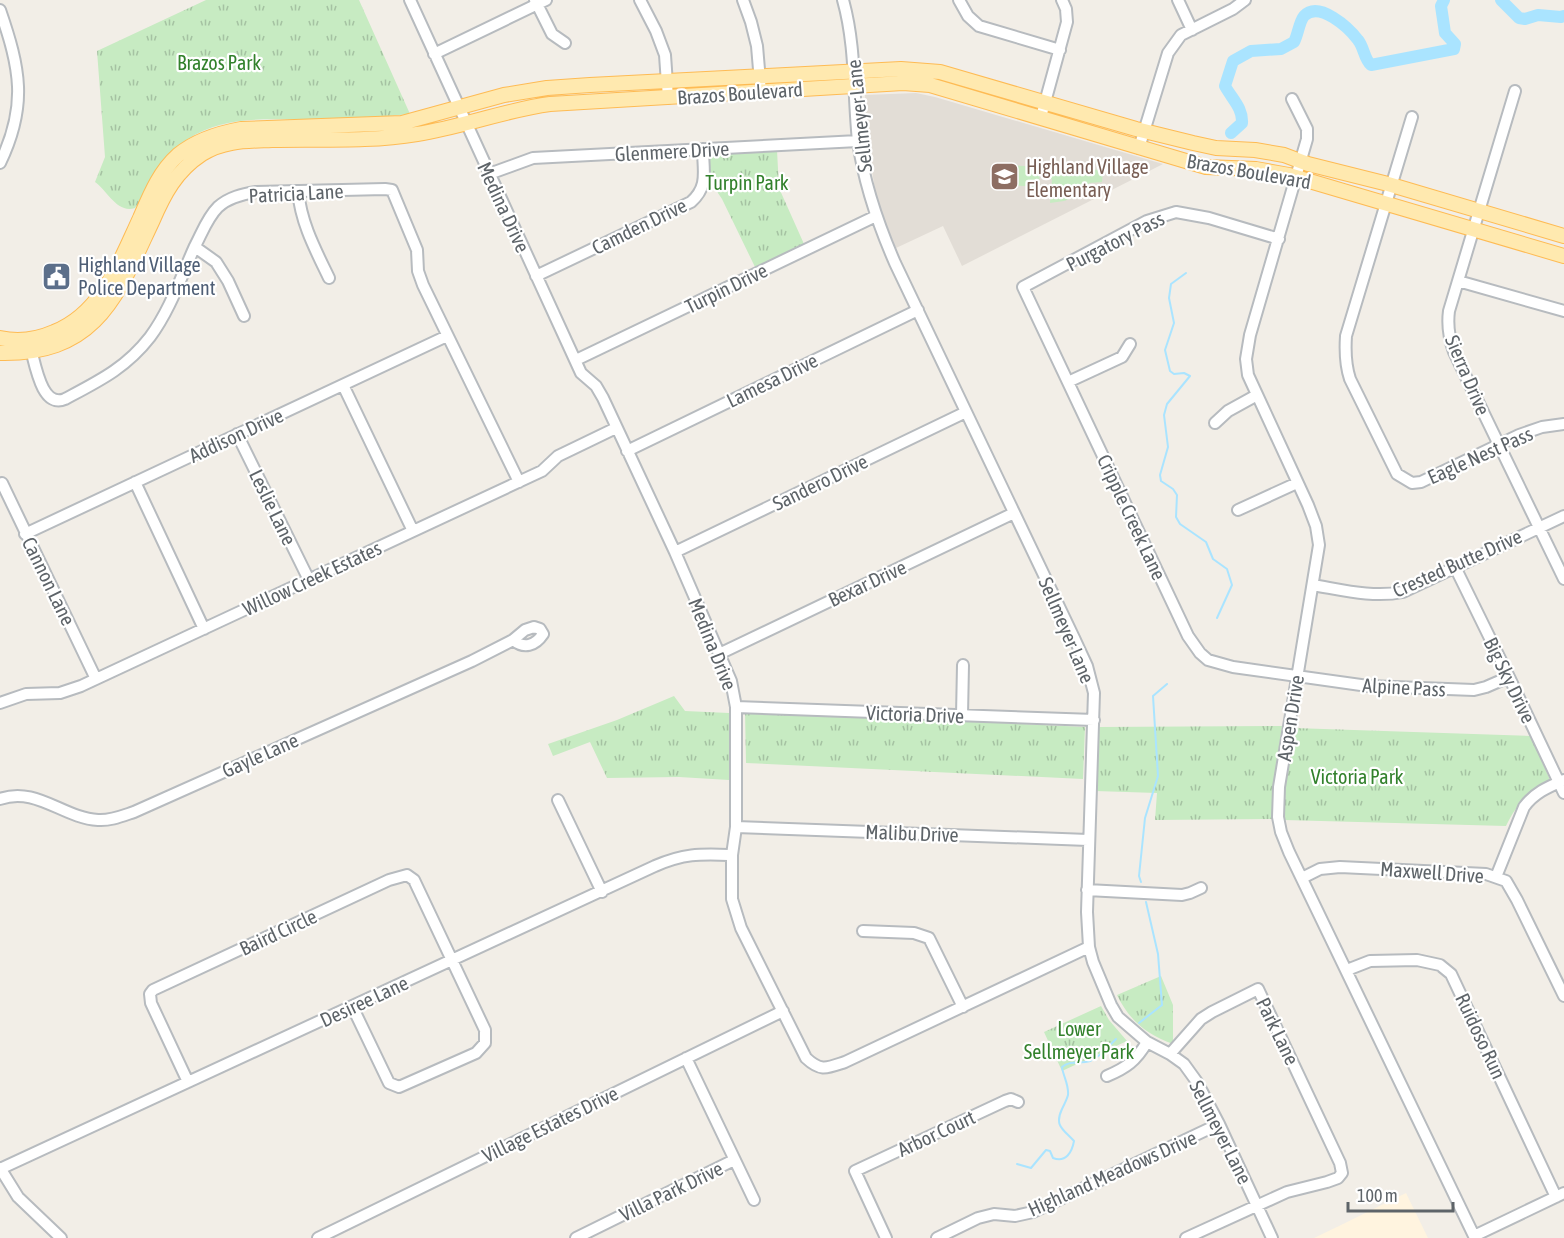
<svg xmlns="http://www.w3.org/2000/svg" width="1564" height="1238" viewBox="0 0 1564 1238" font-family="'Asap Condensed',sans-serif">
<defs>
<pattern id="park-tufts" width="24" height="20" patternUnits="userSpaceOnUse" patternTransform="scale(1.5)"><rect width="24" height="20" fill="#c7ebc2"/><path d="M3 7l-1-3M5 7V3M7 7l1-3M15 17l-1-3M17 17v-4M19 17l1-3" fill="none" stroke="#a5c2a2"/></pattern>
</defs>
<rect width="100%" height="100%" fill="#f2eee7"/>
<!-- commercial -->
<path fill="#fff4df" d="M1406 1193 1428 1238H1314L1339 1226Z"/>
<!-- education -->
<path fill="#e2ddd6" d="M916 93 935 97 1163 164 962 266 943 226 896 248 883 218 875 190 866 131 865 95Z"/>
<!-- park -->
<path fill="url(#park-tufts)" d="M206 0H359L410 114C382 117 355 119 327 120 280 121 229 112 188 139 173 149 159 165 150 180 145 189 142 200 135 208 117 214 107 190 95 182L105 157 97 51Z
M777 150 779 188 804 244 755 267 722 199 709 180 707 154Z
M1046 167 1103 170 1102 182 1089 183 1088 192 1064 201 1050 203 1052 179 1045 178Z
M674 696 685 711 729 713V780L679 777 607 778 590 742 553 756 548 744 617 720Z
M745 711 1085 727 1083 779 746 763Z
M1282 726 1274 782 1273 819 1155 820 1157 793 1095 791 1098 727Z
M1294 728 1531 736 1550 780C1528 793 1517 803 1506 826L1284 820 1283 802Z
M1161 976 1173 1005V1044C1147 1035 1129 1020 1117 995Z
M1101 1006 1109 1020 1127 1041 1062 1071 1044 1032Z"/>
<!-- pitch -->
<path fill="#c7ebc2" d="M1008 165 1040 167 1039 187 1007 185Z"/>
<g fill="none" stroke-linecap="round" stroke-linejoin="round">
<!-- stream -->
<path stroke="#aae4ff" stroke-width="2" d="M1186 273 1171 284 1169 298 1174 323 1165 350 1170 371 1174 374 1184 373 1190 376 1167 404 1164 415 1168 447 1160 475 1161 481 1173 489 1177 495 1176 517 1180 524 1206 542 1213 559 1227 569 1232 585 1217 618
M1141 882 1139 876 1145 818 1158 776 1153 696 1167 684
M1139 1023 1162 1005 1158 954 1146 902
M1017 1164 1031 1168 1046 1150 1050 1151 1053 1158C1066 1163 1072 1152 1074 1141 1063 1129 1054 1126 1062 1109 1064 1105 1067 1099 1068 1095 1069 1084 1063 1076 1062 1067 1070 1060 1080 1064 1090 1061 1099 1058 1109 1046 1116 1039"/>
<!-- river -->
<path stroke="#aae4ff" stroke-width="12" d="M1501 0 1519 18 1525 19 1538 15 1561 17 1564 16
M1231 133 1242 123C1243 108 1232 99 1225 86L1233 61 1251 51 1281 49 1294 42C1298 35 1299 22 1304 16 1319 0 1349 28 1358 40 1364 47 1364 59 1371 65L1454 49 1455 44 1445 33 1441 6 1444 0"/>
<defs>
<path id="minor" d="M410 0 581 373 596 386 603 398 675 552 731 681 736 707V827L732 855V899L741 928 806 1058C821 1072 827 1068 845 1062L1089 947
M535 0 552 34 565 43
M640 0 656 31 665 55 668 98
M743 0 751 22 757 46 761 93
M843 0C856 46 853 94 858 141 864 183 878 224 895 263L1074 638 1087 666 1094 693 1087 912 1089 947 1093 962 1111 1005 1118 1017 1147 1042 1170 1054 1184 1064 1197 1082 1219 1124 1272 1238
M959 0 968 16 979 26 1060 50
M1178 0 1192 30
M0 10C20 68 28 105 0 163
M434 54 546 0
M1515 91 1449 311C1447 326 1449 338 1454 352L1564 579
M1292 99 1307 129V139L1250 335 1246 359 1248 375 1308 505 1316 526 1319 545 1279 787 1278 817 1281 832 1289 852 1475 1238
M1041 117 1067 22 1066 9 1062 0
M1412 117 1346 336C1345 351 1345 364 1350 379L1397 474 1412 483 1421 482 1519 435 1542 427 1564 424
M1139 148 1168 53 1181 35 1233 9 1245 0
M489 174 533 158 858 141
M298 191C301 223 315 249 329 278
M1279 239 1209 218 1176 212 1147 221 1023 287 1188 636 1200 653 1208 660 1233 667 1368 686 1474 690 1486 687 1509 677
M195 247 216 262 228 281 244 316
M536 276 691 202C709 186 703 171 703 149
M1458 281 1564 311
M30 346C35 362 41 409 65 399 99 381 126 368 150 337 170 310 181 277 195 246 202 233 207 218 218 207 229 197 243 194 256 192L385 189 392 190 417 250 418 271 423 285 519 482
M576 360 876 216
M1068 382 1122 357 1130 344
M343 385 413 531
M1215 423 1228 411 1257 395
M237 434 309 580
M627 451 918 310
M135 482 204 629
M2 483 96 679
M1238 510 1297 483
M25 534 447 336
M675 552 966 412
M1455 567 1509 677 1564 793
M1313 585C1343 590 1373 598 1403 592L1564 516
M534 627 540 629 543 634C535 646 524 649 513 640L525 630Z
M719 654 1014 513
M0 703 26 694 60 693 81 686 542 471 558 456 616 428
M736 707 1094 720
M962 715 963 665
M0 799C36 786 63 818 98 820 110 821 122 816 134 812L472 661 513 640
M558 800 602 892
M736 827 1088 840
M1496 877 1524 807C1534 793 1548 787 1564 780
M1302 878 1320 869 1340 867 1486 874 1506 881 1517 900 1564 996
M1087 890 1182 895 1190 893 1201 888
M863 931 914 933 929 938 963 1007
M1347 970 1370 961 1417 960 1440 965 1451 974 1556 1197
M1170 1054 1201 1019 1212 1012 1258 989 1340 1163 1342 1173 1338 1178 1327 1182 1287 1192 1186 1238
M686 1058 754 1200
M1107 1076C1126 1068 1136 1061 1147 1042
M188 1082 151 1003 150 994 153 990 389 880 407 875 414 880 485 1030V1043L476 1053 399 1087 389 1083 352 1006
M0 1168 18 1197 61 1238
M0 1169 655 866C685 853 700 854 732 855
M1474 1236 1564 1193
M318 1238 783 1011
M576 1238 734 1160
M886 1238 855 1171 1005 1101 1011 1099 1018 1102
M937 1238 978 1218 994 1214 1015 1216 1033 1212 1219 1124"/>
<path id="major" d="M0 338C18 342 38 339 54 332 102 313 120 261 140 218 150 195 159 172 178 155 196 140 219 133 241 129L402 123 504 95 547 88 590 85 901 69 940 72 1136 129 1193 143 1216 148 1255 150 1284 155 1308 164 1388 184 1564 236
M0 353C97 355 117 296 152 222 164 194 176 171 202 154 224 140 248 141 272 140 320 139 370 142 417 134 462 127 505 110 550 104L903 83 930 85 1206 167 1256 169 1289 175 1564 256"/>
</defs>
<!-- minor casing -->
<use href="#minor" stroke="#b7bbbf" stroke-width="14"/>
<!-- major casing -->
<use href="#major" stroke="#febb54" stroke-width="16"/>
<!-- minor -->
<use href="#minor" stroke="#fff" stroke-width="10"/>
<!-- major -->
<use href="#major" stroke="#ffe9af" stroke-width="14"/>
</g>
<!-- icons -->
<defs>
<symbol id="school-square" viewBox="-11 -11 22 22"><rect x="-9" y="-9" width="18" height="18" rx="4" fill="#8d6e63" stroke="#fff"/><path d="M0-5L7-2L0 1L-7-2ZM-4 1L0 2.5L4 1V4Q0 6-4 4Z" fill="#fff"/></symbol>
<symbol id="civic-square" viewBox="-11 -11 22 22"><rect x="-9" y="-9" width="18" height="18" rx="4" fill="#5c6f8a" stroke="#fff"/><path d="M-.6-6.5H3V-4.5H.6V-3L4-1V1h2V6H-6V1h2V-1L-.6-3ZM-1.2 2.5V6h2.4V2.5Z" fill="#fff"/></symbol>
</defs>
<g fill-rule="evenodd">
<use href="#school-square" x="988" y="160" width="33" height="33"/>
<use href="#civic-square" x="40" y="260" width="33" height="33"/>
</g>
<g text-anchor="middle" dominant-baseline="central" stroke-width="4.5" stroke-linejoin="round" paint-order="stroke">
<!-- park labels -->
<g font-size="20" fill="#32812c" stroke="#fff">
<text x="219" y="62">Brazos Park</text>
<text x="747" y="182">Turpin Park</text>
<text x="1357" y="776">Victoria Park</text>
<text x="1079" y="1028">Lower<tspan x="1079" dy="23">Sellmeyer Park</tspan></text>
</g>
<!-- street labels -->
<g font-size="20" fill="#5e6469" stroke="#fff">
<text transform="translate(740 93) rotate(-4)">Brazos Boulevard</text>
<text transform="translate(859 116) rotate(-96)">Sellmeyer Lane</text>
<text transform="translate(672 151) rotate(-3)">Glenmere Drive</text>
<text transform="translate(1249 171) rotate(10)">Brazos Boulevard</text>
<text transform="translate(296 193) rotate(-3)">Patricia Lane</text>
<text transform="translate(504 207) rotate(65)">Medina Drive</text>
<text transform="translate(639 226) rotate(-26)">Camden Drive</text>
<text transform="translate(1115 241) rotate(-27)">Purgatory Pass</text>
<text transform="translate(726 288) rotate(-26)">Turpin Drive</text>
<text transform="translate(1468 375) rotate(67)">Sierra Drive</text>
<text transform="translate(772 380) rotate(-26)">Lamesa Drive</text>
<text transform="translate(236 435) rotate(-25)">Addison Drive</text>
<text transform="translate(1480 455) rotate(-24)">Eagle Nest Pass</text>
<text transform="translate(820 482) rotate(-26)">Sandero Drive</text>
<text transform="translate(273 507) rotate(64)">Leslie Lane</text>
<text transform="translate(1132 517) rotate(65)">Cripple Creek Lane</text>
<text transform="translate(1457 563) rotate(-24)">Crested Butte Drive</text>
<text transform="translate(312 578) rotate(-25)">Willow Creek Estates</text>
<text transform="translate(49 581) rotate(64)">Cannon Lane</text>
<text transform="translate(867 583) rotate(-25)">Bexar Drive</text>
<text transform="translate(1067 630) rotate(67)">Sellmeyer Lane</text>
<text transform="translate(713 644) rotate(68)">Medina Drive</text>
<text transform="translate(1510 680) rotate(64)">Big Sky Drive</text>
<text transform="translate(1404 687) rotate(3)">Alpine Pass</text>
<text transform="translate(915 714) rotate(2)">Victoria Drive</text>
<text transform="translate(1290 718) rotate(-81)">Aspen Drive</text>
<text transform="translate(260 755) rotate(-24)">Gayle Lane</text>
<text transform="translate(912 833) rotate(2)">Malibu Drive</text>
<text transform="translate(1432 872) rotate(4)">Maxwell Drive</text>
<text transform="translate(278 932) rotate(-25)">Baird Circle</text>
<text transform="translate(364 1001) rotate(-25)">Desiree Lane</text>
<text transform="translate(1278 1031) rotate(64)">Park Lane</text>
<text transform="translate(1481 1036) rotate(65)">Ruidoso Run</text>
<text transform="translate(550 1124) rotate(-26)">Village Estates Drive</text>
<text transform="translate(1221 1132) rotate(63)">Sellmeyer Lane</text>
<text transform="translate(936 1133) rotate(-25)">Arbor Court</text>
<text transform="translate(1112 1173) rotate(-24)">Highland Meadows Drive</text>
<text transform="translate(671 1191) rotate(-26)">Villa Park Drive</text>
</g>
<!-- education labels -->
<g font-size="20" fill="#785e54" stroke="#fff" text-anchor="start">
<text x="1026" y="166">Highland Village<tspan x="1026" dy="23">Elementary</tspan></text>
</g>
<!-- service labels -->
<g font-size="20" fill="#4e5e75" stroke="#fff" text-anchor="start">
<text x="78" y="264">Highland Village<tspan x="78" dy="23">Police Department</tspan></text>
</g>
</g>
<!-- scale -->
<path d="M1348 1202v9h105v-9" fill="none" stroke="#5e6469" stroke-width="3"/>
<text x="1357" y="1202" font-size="18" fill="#5e6469" stroke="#ffffff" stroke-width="4.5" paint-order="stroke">100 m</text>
</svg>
